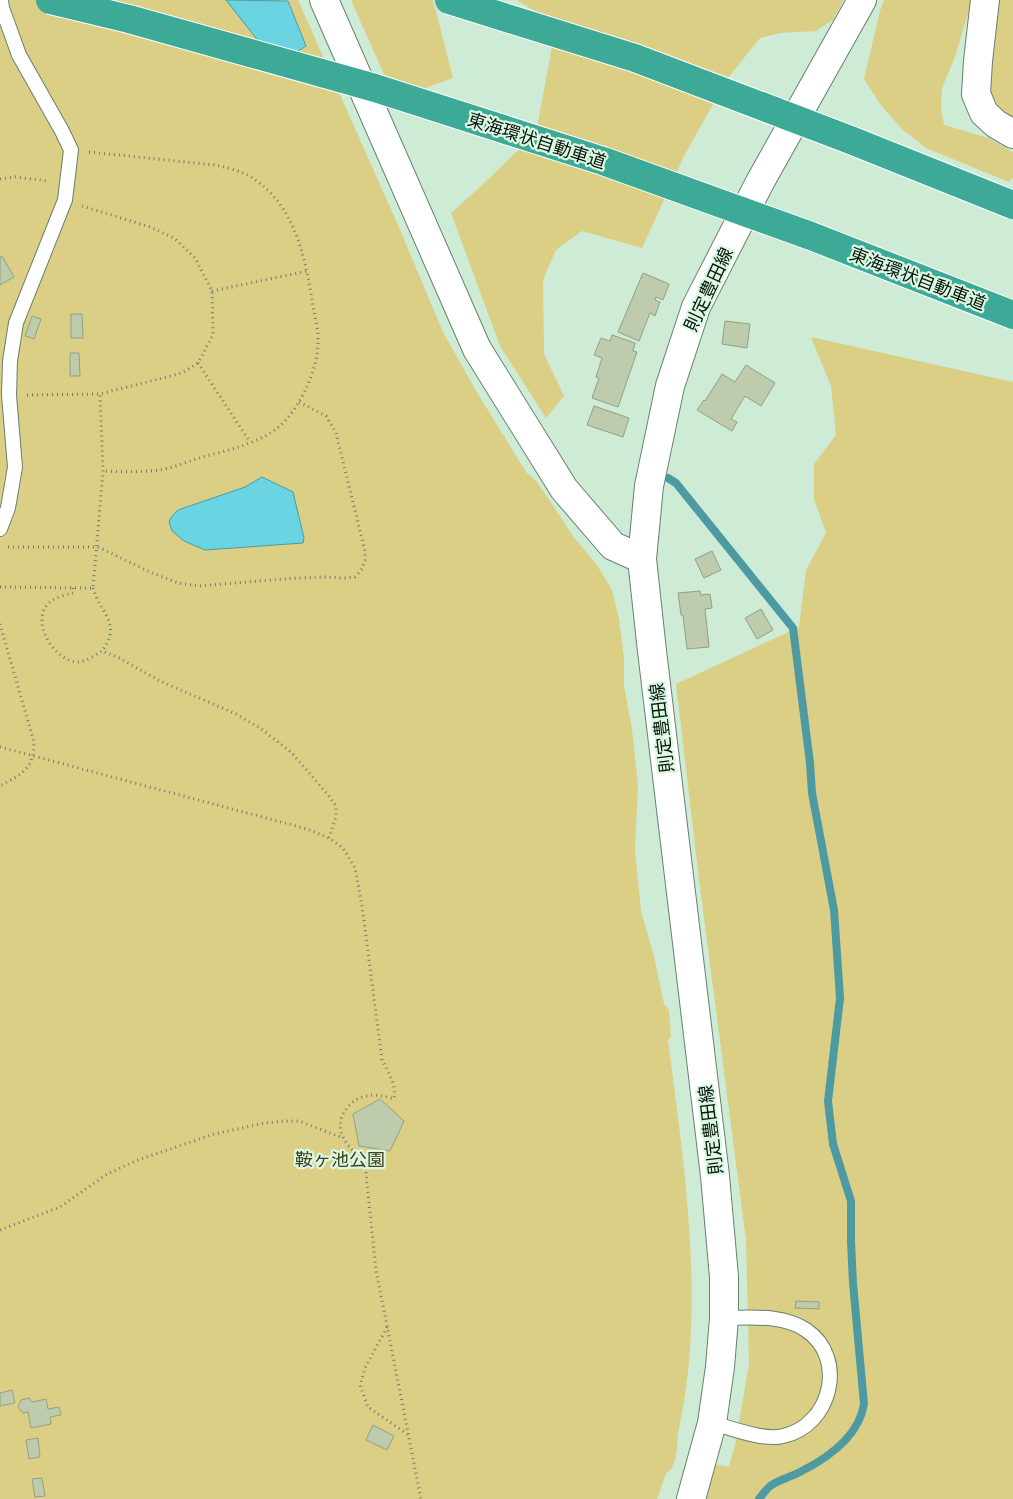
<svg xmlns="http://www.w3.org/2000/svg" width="1013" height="1499" viewBox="0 0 1013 1499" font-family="'Open Sans','Noto Sans JP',sans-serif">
<rect width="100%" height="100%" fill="#cdebd5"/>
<!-- green -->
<path fill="#dbcf85" d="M0 0H298L401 232 443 332 475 389 526 472 538 483 573 536 597 565 612 590 619 619 624 658V686L632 729 638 785 635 850 641 911 654 956 664 1004 669 1010 671 1036 668 1040C684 1165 706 1304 679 1428 676 1441 679 1453 673 1465 672 1469 668 1471 666 1474 663 1482 660 1491 657 1499H0Z
M351 0H433L453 78 395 99Z
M517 0H843L833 20 816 31 780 33 760 38 727 79 684 156 642 248 582 231 556 250 543 280 544 354 564 396 546 418 500 346 451 213 480 187 536 133 556 25Z
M884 0H972L955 57 942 88 941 107 944 125 988 138 1013 152V178L1009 182 926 148 903 130 880 104 864 79 880 11Z
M998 0H1013V121L1000 111 989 90Z
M811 337 1013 382V1499H704L714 1464 729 1467 735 1445 749 1364 746 1240 699 880 676 684 799 627 806 570 826 533 814 499V464L836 435 831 386Z"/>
<!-- water -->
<path fill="#6ad4e2" stroke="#4d9aa2" d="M226 0 288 1 306 46 277 65Z
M262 477 293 492 304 538 303 543 205 550 184 541 172 531 169 522 172 516 178 510 245 487Z"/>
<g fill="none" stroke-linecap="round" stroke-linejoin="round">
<!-- stream -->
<path stroke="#4d9aa2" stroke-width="8" d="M668 478 676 483 793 628 810 763 812 793 834 910 840 998 828 1101 833 1144 851 1201V1242L853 1283 864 1404C859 1436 828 1458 800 1472 791 1477 777 1480 769 1487 765 1491 762 1495 759 1499"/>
</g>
<!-- building -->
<path fill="#becbad" stroke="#93a083" d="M2 256 14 277 0 285V257Z
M643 273 669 284 663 300 656 297 655 300 660 302 655 316 650 313 639 341 618 332Z
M71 314H82L83 338H71Z
M32 316 41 319 34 339 25 336Z
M725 321 750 324 747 348 722 344Z
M612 335 635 343 633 351 637 352 618 407 592 398 599 378 596 377 602 358 594 355 601 338 610 341Z
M70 353H79L80 376H70Z
M746 365 775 383 761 406 745 396 731 419 737 422 732 431 697 410 704 400 705 401 722 374 735 382Z
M594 406 629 418 623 437 587 425Z
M712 551 721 570 704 578 695 559Z
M700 591 701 595 710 594 712 608 705 609 709 647 687 649 683 615H681L678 593Z
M761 609 773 630 757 639 745 618Z
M380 1099 404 1121 390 1151 359 1146 353 1114Z
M796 1301 819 1302V1309L795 1308Z
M12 1390 15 1403 0 1406V1393Z
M29 1398 32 1402 46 1399 48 1409 59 1407 61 1415 50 1417 51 1424 31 1428 28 1412 23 1413 18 1407 21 1400Z
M373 1425 394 1436 387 1450 366 1440Z
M38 1438 40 1457 29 1459 26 1440Z
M42 1478 45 1496 35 1497 32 1479Z"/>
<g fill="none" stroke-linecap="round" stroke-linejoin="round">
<defs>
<path id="lane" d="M0 529 8 508 15 467 9 395 10 361 16 323 65 200 71 150 62 131 19 55 2 8 1 0
M712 1423C731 1428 764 1441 783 1436 831 1426 848 1358 806 1330 782 1314 751 1318 724 1318"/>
<path id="street" d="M985 0 978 61 976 94 984 113 996 124 1013 134"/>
<path id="secondary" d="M324 0 477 349 564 489 613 546 642 559
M691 1499 712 1423 720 1367 724 1318V1277L715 1176 652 651 642 559 649 486 670 386 696 307 760 182 862 0"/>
</defs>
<!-- lane casing -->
<use href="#lane" stroke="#66816d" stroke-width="16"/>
<!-- street casing -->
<use href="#street" stroke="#66816d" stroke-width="30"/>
<!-- secondary casing -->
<use href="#secondary" stroke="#66816d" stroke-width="30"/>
<!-- path -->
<path stroke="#6b7f71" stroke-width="3" stroke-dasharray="1 4" stroke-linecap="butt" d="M89 152 215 165C228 168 243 171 254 179 296 207 306 261 313 306 315 318 319 332 318 344 317 370 303 400 286 420 264 444 226 450 196 459 184 463 172 468 160 470 141 472 122 472 103 471
M0 179 15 177 49 181
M212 291 308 271
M198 363 250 442
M27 395 100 394 182 373 198 363 213 335 212 291 195 258 174 238 150 227 82 206
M8 547H98L150 572 178 583 199 586 297 578 323 577 346 578 355 577 362 569 365 560V551L336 433 326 416 299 402
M0 587 93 588 103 471 100 394
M73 588V593C65 595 54 597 48 604 30 622 55 662 78 662 86 662 95 655 102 651L119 658 160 681 236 714 260 728 291 752 329 796 336 806V817L329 838
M93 588C99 612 123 623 102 651
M0 624 34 742C34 769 22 774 0 786
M0 747 307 829 329 838 343 848 355 868 362 906 382 1060C388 1072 397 1084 394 1099 385 1096 376 1094 367 1096 349 1099 334 1119 343 1137 348 1148 357 1154 367 1162L366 1174 376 1270 421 1499
M0 1230 60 1207 107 1174 138 1160 214 1134 265 1123 285 1121H299L343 1138
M387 1327 365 1368 360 1385 368 1407 410 1436"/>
<!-- lane -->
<use href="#lane" stroke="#fff" stroke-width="14"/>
<!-- street -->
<use href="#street" stroke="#fff" stroke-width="28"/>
<!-- secondary -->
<use href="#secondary" stroke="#fff" stroke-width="28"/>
<defs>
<path id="highway-bridge" d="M50 0 129 19 375 88 603 161 811 236 1013 315
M449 0 635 58 853 141 1013 205"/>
</defs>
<!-- highway-bridge casing -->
<use href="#highway-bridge" stroke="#fff" stroke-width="30" stroke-linecap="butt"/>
<!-- highway-bridge -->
<use href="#highway-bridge" stroke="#3da997" stroke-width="28"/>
</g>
<g text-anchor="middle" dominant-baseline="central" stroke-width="4.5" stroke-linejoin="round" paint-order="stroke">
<!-- street labels -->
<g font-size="18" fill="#0a140d" stroke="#daf9e2">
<text transform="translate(537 140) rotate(18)">東海環状自動車道</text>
<text transform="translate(918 278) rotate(21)">東海環状自動車道</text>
<text transform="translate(708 289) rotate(-65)">則定豊田線</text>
<text transform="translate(661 728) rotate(-97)">則定豊田線</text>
<text transform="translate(710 1130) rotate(-97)">則定豊田線</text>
</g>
<!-- park labels -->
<g font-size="18" fill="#423d1b" stroke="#daf9e2">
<text x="340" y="1159">鞍ヶ池公園</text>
</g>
</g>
</svg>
